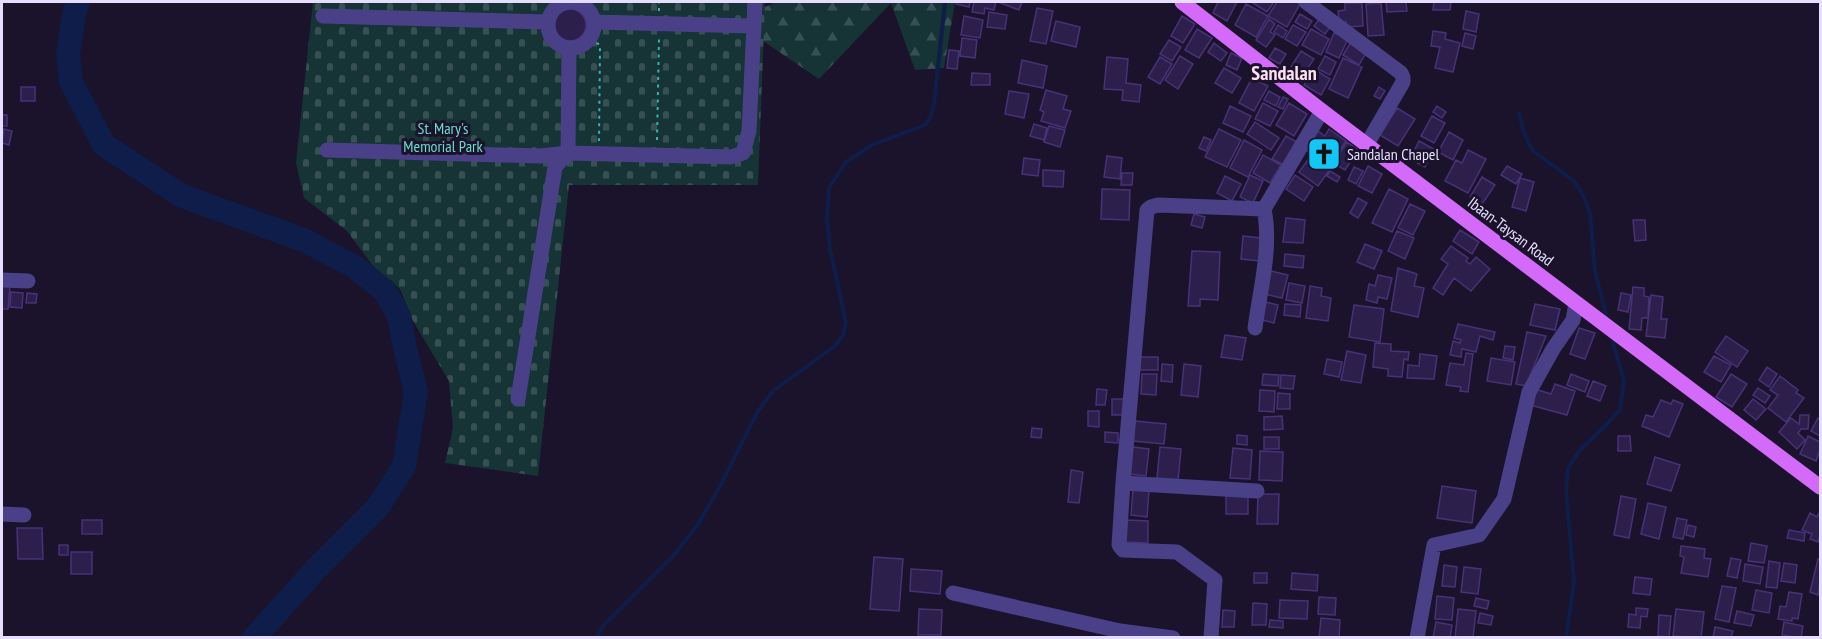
<svg xmlns="http://www.w3.org/2000/svg" width="1822" height="639" viewBox="0 0 1822 639" font-family="'PT Sans Narrow',sans-serif">
<defs>
<pattern id="forest-firs" width="22" height="20" patternUnits="userSpaceOnUse" patternTransform="scale(1.5)"><rect width="22" height="20" fill="#163335"/><path d="M5 1l3.5 6h-7zM16 11l3.5 6h-7z" fill="#385053"/></pattern>
<pattern id="cemetery-stones" width="16" height="16" patternUnits="userSpaceOnUse" patternTransform="scale(1.5)"><rect width="16" height="16" fill="#163335"/><path d="M2 7V4a2 2 0 0 1 4 0v3zM10 15v-3a2 2 0 0 1 4 0v3z" fill="#385053"/></pattern>
</defs>
<rect width="100%" height="100%" fill="#1a132b"/>
<!-- forest -->
<path fill="url(#forest-firs)" d="M776 2H955L944 68 915 70 891 3 819 79 763 41 761 9Z"/>
<!-- cemetery -->
<path fill="url(#cemetery-stones)" d="M313 2H765L758 185H569L538 476 445 463 453 428 449 381 413 321 400 289 373 266 347 231 304 198 296 163Z"/>
<g fill="none" stroke-linecap="round" stroke-linejoin="round">
<!-- stream -->
<path stroke="#0e1d49" stroke-width="4" d="M1519 113 1524 133 1533 151 1574 181 1584 197 1590 214 1595 271 1606 315
M596 638 603 626 674 555 698 524 718 490 758 411 773 391 835 346 843 335 846 323 830 249 827 218 829 188 846 162 872 145 925 125 931 116 934 104 945 2
M1566 638 1574 582 1566 490 1568 468 1580 450 1609 422 1620 409 1624 381 1613 342"/>
<!-- river -->
<path stroke="#0e1d49" stroke-width="24" d="M78 2 74 14 68 54 71 82 104 145 182 196 306 241 355 267 385 291 399 316 405 348 416 392 404 466 378 507 315 570 254 638"/>
</g>
<!-- building -->
<path fill="#2d1f4c" stroke="#473277" stroke-width="1.5" d="M957 2H970L969 7 956 4Z
M974 2H996L994 10 985 8 984 14 972 12Z
M998 2H1022L1019 10Z
M1218 2H1237L1227 21 1213 13Z
M1254 2H1274L1267 12 1253 3Z
M1277 2H1296L1300 4 1287 27 1268 16Z
M1386 2H1406L1407 11 1387 12Z
M1434 2H1451L1450 10H1433Z
M1345 3H1362L1363 26 1346 27V22H1339L1338 11 1345 10Z
M1381 3 1384 35 1368 36 1366 4Z
M1246 4 1268 16 1256 37 1235 25Z
M1037 8 1053 11 1046 44 1030 41Z
M554 25a16 16 0 1 1 32 0a16 16 0 1 1-32 0Z
M1466 11 1479 14 1476 32 1463 29Z
M989 12 1007 15 1005 29 987 27Z
M1300 14 1312 21 1307 29 1295 22Z
M964 16 983 20 980 38 961 35Z
M1182 16 1195 24 1183 43 1171 36Z
M1320 18 1331 26 1325 34 1314 26Z
M1269 19 1275 24 1270 32 1275 35 1266 47 1256 40Z
M1056 21 1080 27 1076 47 1051 41Z
M1278 25 1287 31 1283 38 1274 32Z
M1293 25 1306 32 1297 46 1285 39Z
M1197 29 1212 38 1199 58 1185 50Z
M1311 29 1329 39 1321 55 1302 45Z
M1433 31 1446 33 1445 39 1460 43 1453 72 1435 68 1440 47 1431 46Z
M1334 33 1348 39 1339 58 1326 52Z
M1465 33 1476 36 1473 49 1462 46Z
M962 38 977 40 975 58 960 56Z
M1169 40 1181 47 1172 61 1160 54Z
M1351 42 1367 51 1359 65 1343 55Z
M1214 43 1227 53 1221 61 1208 52Z
M1275 48 1286 54 1280 64 1269 58Z
M949 50 959 51 957 69 947 68Z
M1301 51 1314 59 1301 78 1289 70Z
M1231 53 1242 58 1237 70 1226 65Z
M1180 56 1193 64 1178 89 1165 80Z
M1325 56 1336 62 1330 75 1318 69Z
M1107 57 1128 59 1126 83 1141 85 1139 102 1122 100 1123 90 1104 89Z
M1160 57 1172 64 1160 84 1148 77Z
M1343 58 1362 67 1348 98 1329 89Z
M1022 60 1047 66 1043 88 1018 83Z
M1224 68 1241 78 1232 93 1215 83Z
M1314 69 1330 79 1321 95 1304 85Z
M972 73 990 74V85H971Z
M1252 78 1268 86 1254 111 1239 103Z
M21 87H35V101H21Z
M1379 87 1385 91 1380 99 1374 96Z
M1046 90 1067 96 1063 109 1071 111 1065 128 1041 121 1044 112 1040 110Z
M1009 91 1029 94 1024 118 1005 114Z
M1269 91 1280 97 1276 106 1264 100Z
M1283 97 1288 99 1283 109 1278 107Z
M1263 103 1278 111 1270 126 1255 119Z
M1289 103 1307 114 1294 136 1276 125Z
M1230 106 1251 116 1243 132 1223 123Z
M1437 106 1446 112 1442 118 1433 112Z
M1397 108 1415 119 1398 146 1380 135Z
M2 115H7V126H2Z
M1432 116 1445 123 1434 143 1421 136Z
M1255 122 1279 138 1271 150 1247 134Z
M1034 124 1047 128 1044 140 1030 136Z
M1049 126 1065 130 1060 147 1044 142Z
M4 129 12 131 9 145 2 143Z
M1219 129 1241 140 1227 167 1205 157Z
M1329 129 1346 141 1328 166 1303 148 1318 131 1325 136Z
M1449 132 1463 140 1453 160 1438 152Z
M1286 136 1297 142 1284 165 1272 159Z
M1204 137 1211 140 1206 151 1199 148Z
M1244 140 1262 150 1248 177 1230 168Z
M1419 141 1434 149 1425 167 1410 159Z
M1347 142 1358 150 1345 170 1333 163Z
M1468 150 1486 159 1468 193 1445 181 1456 160 1462 163Z
M1312 154 1331 168 1318 186 1299 172Z
M1263 155 1281 165 1270 183 1253 173Z
M1107 156 1122 158 1120 179 1104 177Z
M1024 158 1040 160 1038 176 1022 174Z
M1368 166 1382 174 1372 193 1358 186Z
M1507 166 1522 174 1516 184 1501 175Z
M1354 167 1363 171 1356 184 1348 180Z
M1043 170 1064 171 1063 187 1043 186Z
M1330 171 1340 177 1337 182 1327 176Z
M1122 173H1133L1132 185H1121Z
M1250 175 1263 181 1253 203 1240 197Z
M1295 175 1313 187 1304 201 1286 189Z
M1225 176 1241 184 1232 201 1217 193Z
M1482 177 1495 185 1482 204 1470 197Z
M1520 178 1534 182 1526 211 1512 207Z
M1102 189 1130 190 1129 220 1101 219Z
M1389 189 1408 199 1392 232 1372 223Z
M1358 198 1367 203 1358 218 1350 213Z
M1410 204 1425 211 1413 235 1398 228Z
M1194 214 1205 217 1202 228 1191 225Z
M1286 218 1305 220 1303 243 1283 242Z
M1633 220H1645L1646 240 1635 241Z
M1460 230 1479 242 1472 254 1453 241Z
M1397 231 1414 238 1405 259 1388 251Z
M1243 236 1262 238 1259 261 1241 259Z
M1365 244 1382 251 1374 269 1357 262Z
M1451 246 1468 258 1466 261 1470 264 1476 257 1490 269 1471 291 1454 278 1443 295 1433 288 1448 264 1441 259Z
M1192 251 1220 252 1218 300 1200 299V306H1188Z
M1285 254 1304 256 1303 268 1284 266Z
M1398 268 1417 274 1414 286 1424 288 1418 317 1391 311Z
M1271 271 1288 275 1282 298 1265 294Z
M1378 275 1392 278 1387 299 1378 297 1377 303 1366 300 1369 284 1375 286Z
M1289 283 1305 286 1302 303 1286 300Z
M2 286H10L8 309H2Z
M1310 286 1322 288 1321 296 1331 298 1328 321 1306 318Z
M1633 287 1644 288V296L1649 297 1648 318H1642L1641 330 1629 329Z
M11 292 23 293 22 308 10 307Z
M27 293 37 294 36 303H26Z
M1621 293 1631 295 1628 312 1618 310Z
M1651 295 1663 297 1661 319H1667L1665 338 1646 336Z
M1266 302 1278 305 1274 323 1262 320Z
M1285 304 1301 305 1300 317 1284 315Z
M1535 304 1560 309 1555 330 1530 325Z
M1354 305 1384 309 1380 342 1349 337Z
M1458 324 1495 332 1493 340 1480 336 1476 352 1462 349 1461 357 1450 355 1453 341 1460 343 1461 340 1454 338Z
M1579 328 1595 333 1585 359 1570 354Z
M1527 332 1546 336 1526 386 1516 384Z
M1225 335 1246 338 1242 360 1221 357Z
M1726 336 1748 351 1737 367 1715 352Z
M1375 343 1391 344V351L1409 352 1408 360 1404 359 1402 377 1388 376V369L1373 367Z
M1505 346 1515 347 1513 360 1503 358Z
M1347 351 1366 355 1361 383 1341 380Z
M1466 353 1473 354 1468 392 1460 391 1461 387 1446 385 1450 363 1464 365Z
M1420 354 1437 356 1434 379 1407 378 1408 365 1419 366Z
M1714 356 1731 365 1721 382 1704 372Z
M1140 357H1158V370H1140Z
M1491 358 1515 362 1511 385 1487 381Z
M1327 359 1342 362 1339 377 1324 374Z
M1162 364 1173 365 1172 382 1161 381Z
M1184 364 1201 366 1198 397 1181 395Z
M1767 367 1777 374 1769 387 1759 380Z
M1142 374H1157L1156 395 1141 394Z
M1263 374 1279 375 1278 386 1262 385Z
M1571 374 1589 381 1585 392 1567 385Z
M1731 374 1747 384 1732 407 1716 397Z
M1281 375 1295 376 1293 389 1280 388Z
M1780 376 1798 390 1796 393 1804 398 1786 422 1768 408 1778 395 1770 390Z
M1593 381 1606 386 1600 401 1587 396Z
M1555 384 1575 391 1567 415 1530 405 1535 389 1551 394Z
M1758 388 1770 396 1765 403 1753 395Z
M1097 389 1107 390 1105 405H1096Z
M1260 390 1275 391 1274 412 1259 411Z
M1278 393 1290 394V409H1277Z
M1112 399H1125V415H1112Z
M1753 399 1766 409 1756 420 1744 410Z
M1661 400 1671 404 1673 400 1683 404 1669 437 1642 426 1646 415 1653 417Z
M1088 411H1099V427L1088 426Z
M1800 415H1809L1808 429H1801L1798 433 1805 440 1797 449 1779 432 1791 418 1799 424Z
M1282 416 1283 429 1264 430V417Z
M1818 418 1820 419V436L1811 431Z
M1135 421 1166 424 1164 444 1133 441Z
M1032 428 1042 429 1041 438 1031 437Z
M1105 432 1118 433V443L1105 442Z
M1237 435 1247 436V445L1237 444Z
M1618 436H1630L1631 451H1618Z
M1808 436 1820 442V450L1816 461 1800 454Z
M1264 437H1279V449H1264Z
M1133 447 1149 449 1146 476 1129 474Z
M1160 447 1181 449 1178 481 1157 478Z
M1233 448 1252 450 1250 479 1230 478Z
M1260 451 1283 452 1282 481 1259 480Z
M1655 457 1680 465 1671 491 1647 484Z
M1071 470 1083 472 1079 503 1068 502Z
M1442 486 1476 491 1472 523 1437 518Z
M1133 489 1149 491 1147 517 1131 515Z
M1226 494H1248V514H1226Z
M1258 494H1279L1278 524H1257Z
M1621 496 1636 499 1629 538 1614 535Z
M1648 503 1666 507 1659 539 1641 534Z
M1810 513 1817 517 1819 513H1820V534L1818 542 1810 539 1812 534 1802 530Z
M1677 518 1687 520 1683 539 1673 537Z
M82 520H102V534H82Z
M1126 520 1148 521V543L1125 542Z
M1688 525 1696 527 1694 537 1686 535Z
M17 528H42L43 559H18Z
M1789 530 1805 533 1804 541 1787 538Z
M1751 543 1767 546 1764 563 1748 561Z
M59 545H68V555H59Z
M1681 546 1705 549 1704 558 1711 559 1708 577 1681 573 1684 557 1680 556Z
M71 552H92V574H71Z
M874 557 903 559 899 611 870 609Z
M1731 558 1741 560 1737 578 1727 576Z
M1818 559 1820 560V583L1818 595 1810 592Z
M1769 561 1780 563 1777 588 1766 587Z
M1784 563 1797 565 1795 583 1781 581Z
M1745 564 1763 567 1760 584 1743 581Z
M1444 565 1457 567 1455 587 1442 586Z
M1464 567 1481 569 1478 594 1461 592Z
M911 569 942 571 940 594 910 591Z
M1254 573H1267V583H1254Z
M1292 573 1318 575 1317 591 1291 589Z
M1635 577 1652 579 1650 595 1633 593Z
M1722 586 1736 588 1729 622 1715 619Z
M1756 590 1772 593 1769 613 1752 610Z
M1789 592 1802 594 1798 619 1792 618V621L1778 619 1780 606 1786 607Z
M1437 596 1454 598 1452 620 1435 619Z
M1319 597 1336 598 1335 615 1318 614Z
M1476 598 1489 601 1487 609 1474 606Z
M1280 600 1308 601 1307 619 1279 618Z
M1253 603 1267 604 1266 625H1252Z
M1636 608 1648 609 1647 617 1641 616 1640 628 1628 627 1629 614 1636 615Z
M919 609 942 610 941 635H918Z
M1458 609 1476 611 1473 638H1455Z
M1676 609 1704 612 1701 638 1673 636Z
M1223 610 1235 611 1234 627H1222Z
M1737 611 1754 615 1751 626 1734 623Z
M1480 613 1493 616 1491 625 1478 623Z
M1659 615 1671 616 1669 637 1658 636Z
M1321 618 1340 620 1339 638H1319Z
M1270 620 1283 621V628L1269 627Z
M1436 622 1452 625 1450 638H1433Z
M1784 622 1803 626 1801 638 1782 635Z
M1715 627 1733 631 1731 638H1713Z"/>
<g fill="none" stroke-linecap="round" stroke-linejoin="round">
<!-- path -->
<path stroke="#36b3ba" stroke-width="2" stroke-dasharray="3 4.5" stroke-linecap="butt" d="M659 11V2
M590 39 600 45 599 141
M657 140 659 38"/>
<!-- minor -->
<path stroke="#4a4088" stroke-width="15" d="M1306 2 1401 73 1403 77V82L1367 144
M548 25a23 23 0 1 1 46 0a23 23 0 1 1-46 0Z
M323 16 548 22
M594 22 753 26
M327 150 540 156 568 153 731 157 743 153 749 131 755 2
M2 280 28 281
M1255 328C1260 290 1272 247 1264 209
M518 399 555 167 568 153 569 48
M1123 483 1257 491
M2 514 24 515
M953 593 1120 631 1173 638
M1211 638 1215 580 1177 552 1123 550 1119 545 1123 483 1147 210 1151 207 1158 205 1264 209 1322 111
M1417 638 1434 545 1479 535 1504 499 1529 392 1553 349 1573 320 1576 304"/>
<!-- major -->
<path stroke="#d36af9" stroke-width="15" d="M1182 2 1322 111 1820 487"/>
</g>
<!-- icons -->
<defs>
<symbol id="church-square" viewBox="-11 -11 22 22"><rect x="-9" y="-9" width="18" height="18" rx="4" fill="#12c6f6" stroke="#1a132b"/><path d="M-1.2-6h2.4v3.5h3.3v2.4h-3.3V6h-2.4V-.1h-3.3v-2.4h3.3Z" fill="#111"/></symbol>
</defs>
<g fill-rule="evenodd">
<use href="#church-square" x="1305" y="135" width="38" height="38"/>
</g>
<g text-anchor="middle" dominant-baseline="central" stroke-width="6" stroke-linejoin="round" paint-order="stroke">
<!-- park labels -->
<g font-size="16" fill="#6bddcd" stroke="#1a132b">
<text x="443" y="128">St. Mary's<tspan x="443" dy="18">Memorial Park</tspan></text>
</g>
<!-- poi labels -->
<g font-size="16" fill="#e5defe" stroke="#1a132b" text-anchor="start">
<text x="1347" y="154">Sandalan Chapel</text>
</g>
<!-- street labels -->
<g font-size="16" fill="#e5defe" stroke="#1a132b">
<text transform="translate(1511 231) rotate(37)">Ibaan-Taysan Road</text>
</g>
<!-- quarter labels -->
<g font-size="20" font-weight="bold" fill="#fee0f0" stroke="#1a132b">
<text x="1284" y="73">Sandalan</text>
</g>
</g>
<!-- border -->
<rect width="1822" height="639" fill="none" stroke="#e5defe" stroke-width="6"/>
</svg>
